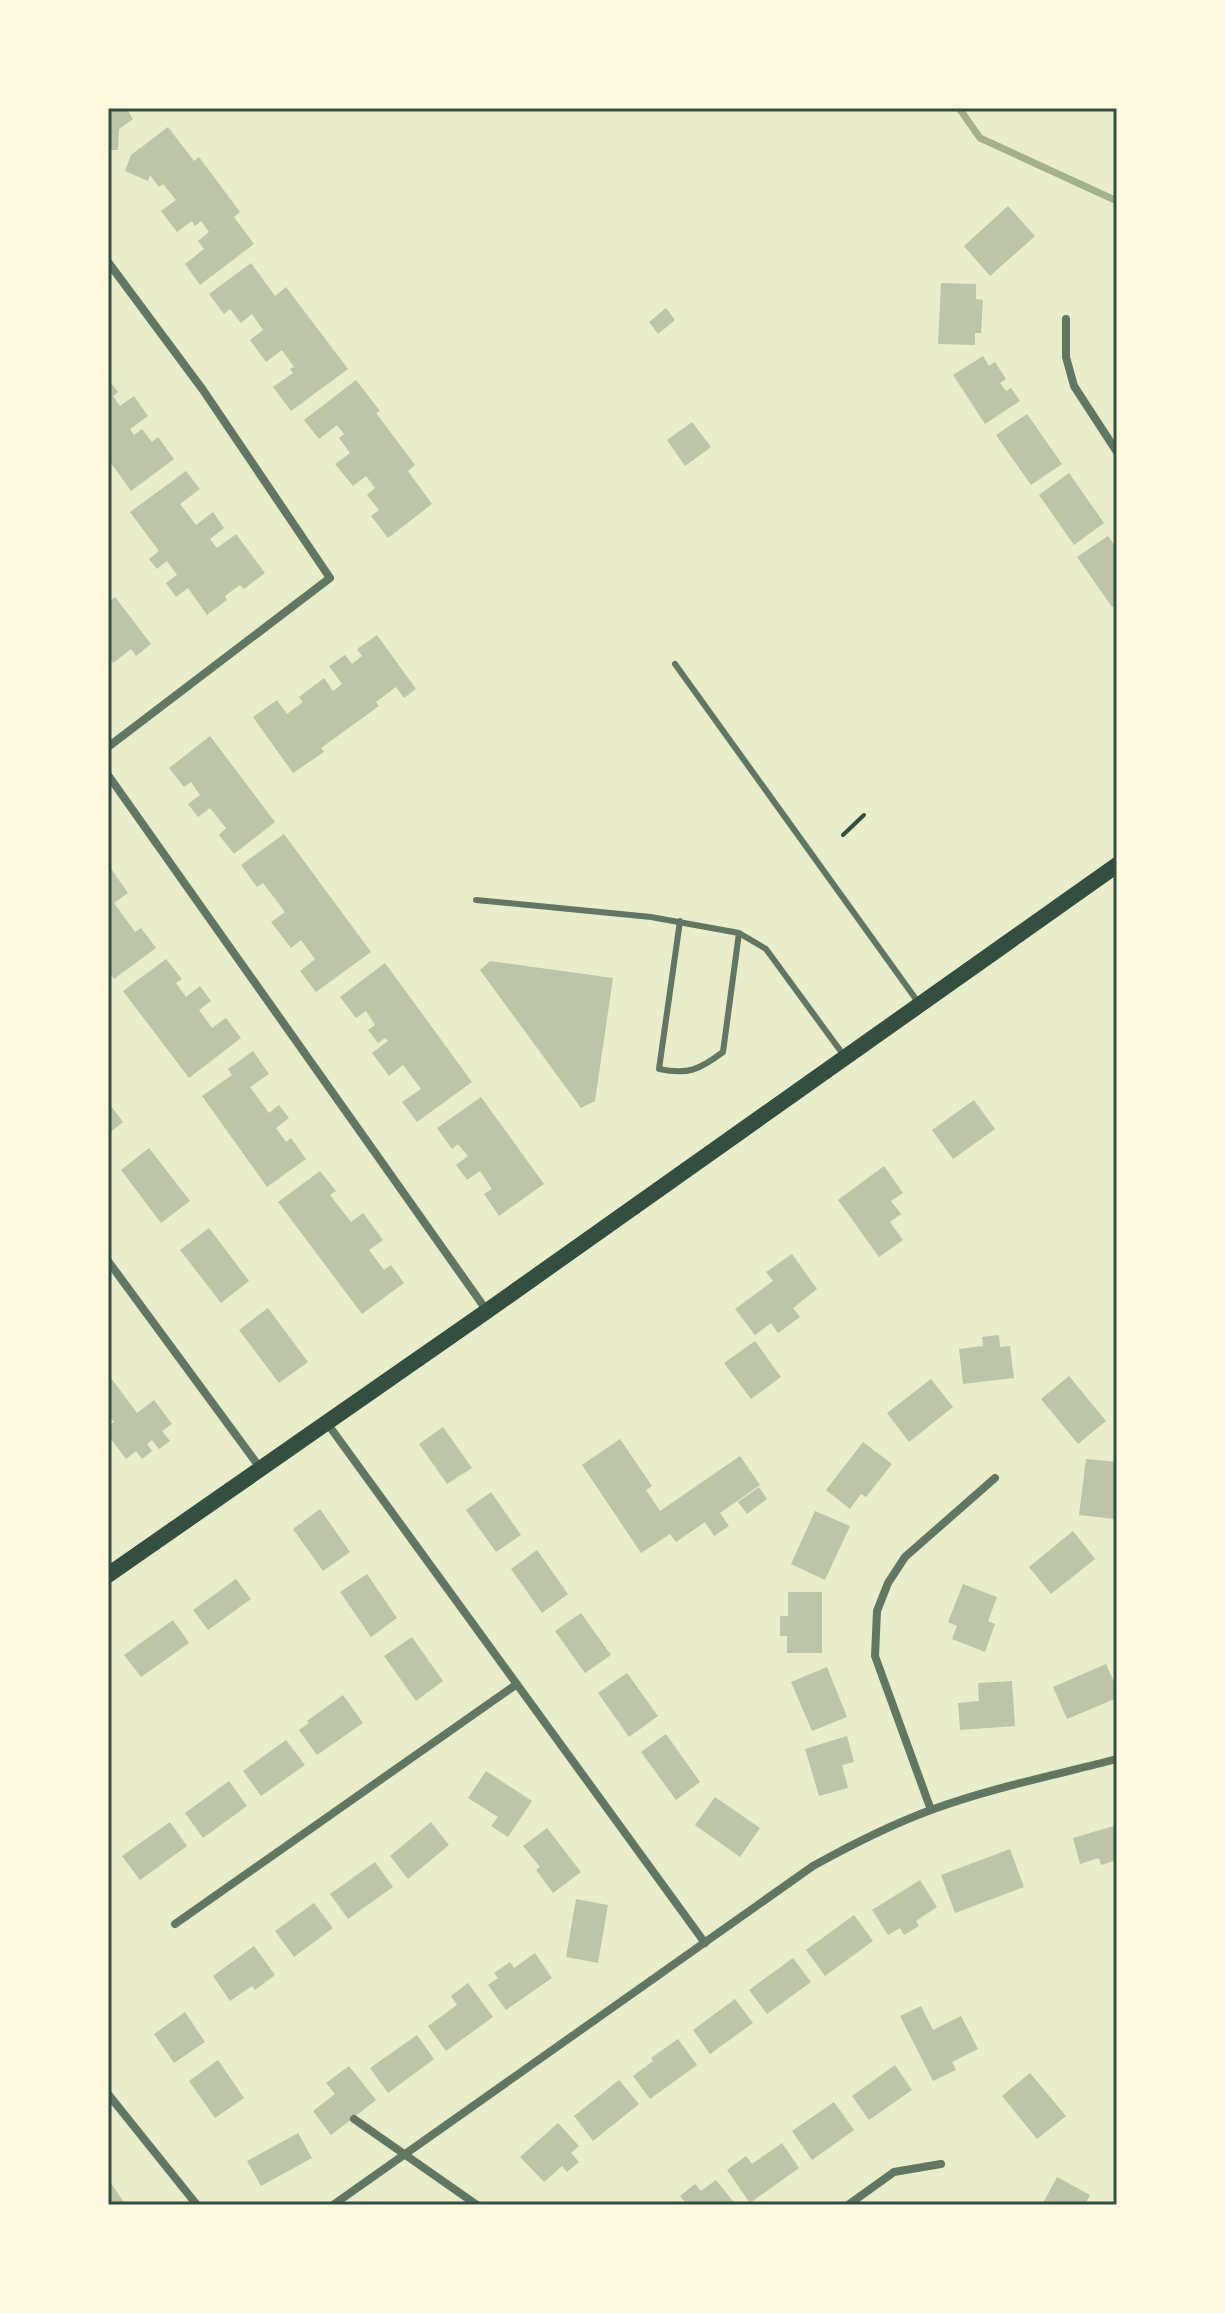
<svg xmlns="http://www.w3.org/2000/svg" width="1225" height="2313" viewBox="0 0 1225 2313" font-family="Karla,sans-serif">
<rect width="100%" height="100%" fill="#e9edc9"/>
<g fill="none" stroke-linecap="round" stroke-linejoin="round">
<!-- stream -->
<path stroke="#a3b18a" stroke-width="7" d="M959 108 980 138 1117 201"/>
</g>
<!-- building -->
<path fill="#bcc5a7" d="M108 108H126L133 119 119 129 118 150H108Z
M168 127 194 161 199 157 240 212 234 217 254 244 200 285 185 264 204 249 198 241 209 232 201 221 195 226 192 221 177 232 161 211 176 200 163 184 159 187 150 175 148 181 125 171 131 155Z
M1008 206 1035 236 990 276 964 246Z
M251 263 275 296 286 287 348 369 291 411 273 387 293 373 290 369 294 367 282 350 266 362 250 340 263 330 252 314 241 323 230 309 224 314 209 294Z
M941 283 976 284V299L983 300 981 333H975V345L938 344Z
M666 308 675 320 658 334 649 322Z
M983 356 989 366 995 362 1006 379 1000 383 1006 391 1011 388 1020 401 985 424 953 375Z
M108 379 118 392 113 396 120 406 134 396 148 416 130 429 134 435 142 429 152 442 158 437 174 459 131 491 108 459Z
M356 380 380 411 376 413 415 465 408 471 432 504 388 538 371 516 379 510 367 495 375 488 366 476 353 486 335 464 350 453 339 438 344 434 337 425 319 439 304 420Z
M1027 414 1062 464 1031 485 996 435Z
M692 422 711 447 685 466 667 440Z
M186 471 200 489 180 504 196 525 213 512 224 528 210 539 217 548 236 534 265 573 244 589 240 585 225 596 227 600 207 615 188 588 176 597 166 583 177 575 167 561 157 569 149 559 159 551 130 512Z
M1069 473 1104 523 1074 545 1039 495Z
M1108 536 1117 549V604L1112 607 1077 557Z
M115 597 151 644 136 656 131 649 113 663 108 656V603Z
M377 635 416 689 404 698 396 687 376 702 379 706 321 748 324 752 293 773 253 717 277 700 287 714 303 702 299 697 324 678 333 691 342 684 329 666 345 655 352 664 362 656 357 649Z
M210 736 275 822 234 854 219 835 226 828 210 808 198 817 188 804 200 795 191 782 184 787 169 768Z
M284 834 371 952 316 992 300 971 315 959 301 940 291 948 271 922 285 912 263 883 257 887 241 865Z
M112 870 128 893 114 903 135 932 141 928 156 948 114 979 108 971V872Z
M166 959 182 979 176 983 186 997 200 986 211 1001 199 1010 212 1028 226 1018 241 1038 189 1078 123 991Z
M490 961 613 978 595 1101 581 1108 480 970Z
M385 963 472 1082 417 1122 402 1102 421 1089 403 1065 389 1076 372 1053 388 1041 385 1038 378 1043 368 1030 375 1025 366 1011 356 1018 340 997Z
M253 1051 269 1074 250 1087 269 1113 279 1105 289 1118 276 1128 286 1142 291 1138 306 1159 267 1187 202 1096 232 1075 228 1069Z
M481 1097 544 1184 499 1216 484 1194 492 1189 480 1171 467 1180 456 1165 468 1156 458 1144 452 1149 437 1128Z
M974 1100 995 1129 953 1159 932 1130Z
M108 1102 123 1122 108 1134Z
M149 1148 190 1201 161 1223 121 1170Z
M884 1166 903 1193 891 1201 901 1214 890 1222 903 1240 879 1257 838 1200Z
M320 1171 336 1191 330 1195 351 1222 363 1213 383 1240 369 1250 384 1270 391 1265 404 1283 362 1314 278 1202Z
M209 1228 249 1281 221 1303 180 1250Z
M792 1254 817 1289 793 1308 800 1317 778 1333 771 1323 755 1335 735 1309 773 1281 766 1272Z
M268 1308 308 1362 279 1383 239 1330Z
M999 1335 1000 1347 1010 1346 1014 1378 963 1384 959 1349 983 1346 982 1337Z
M755 1341 781 1377 751 1399 724 1363Z
M108 1374 137 1413 154 1400 172 1424 162 1431 170 1441 159 1449 152 1440 147 1444 152 1451 142 1459 136 1451 126 1459 108 1435V1426L114 1422 108 1414Z
M1069 1376 1106 1421 1078 1444 1041 1399Z
M931 1379 953 1407 909 1442 887 1413Z
M443 1427 472 1468 447 1484 419 1444Z
M620 1439 652 1486 646 1490 660 1511 740 1456 760 1485 720 1513 729 1526 714 1536 705 1522 676 1542 670 1534 641 1553 582 1465Z
M863 1442 892 1464 866 1497 861 1494 850 1509 826 1490Z
M1086 1459 1117 1462 1115 1519 1079 1515Z
M759 1487 767 1499 747 1514 738 1502Z
M491 1492 521 1535 496 1552 466 1510Z
M320 1509 350 1552 323 1571 293 1529Z
M815 1511 850 1526 825 1580 791 1564Z
M1073 1531 1095 1559 1051 1594 1029 1567Z
M537 1550 568 1594 542 1613 511 1569Z
M367 1574 397 1618 371 1637 340 1592Z
M236 1579 251 1599 208 1630 193 1610Z
M963 1584 997 1597 988 1621 995 1624 985 1652 952 1639 957 1626 948 1622Z
M788 1592H822V1653H787V1636H780V1616H788Z
M581 1613 611 1655 585 1673 555 1631Z
M173 1620 189 1643 141 1677 124 1655Z
M412 1637 443 1681 416 1701 384 1656Z
M1106 1664 1117 1689V1698L1067 1719 1053 1687Z
M827 1667 847 1717 812 1731 791 1682Z
M627 1673 658 1716 629 1737 598 1693Z
M1012 1681 1015 1726 960 1730 958 1703 979 1701 978 1683Z
M343 1695 363 1723 317 1755 299 1730 309 1723 307 1721Z
M666 1734 700 1782 676 1800 641 1752Z
M847 1736 854 1762 842 1765 848 1788 819 1796 805 1749Z
M286 1740 305 1765 261 1796 243 1771Z
M486 1771 532 1801 508 1837 491 1826 498 1817 468 1798Z
M229 1781 247 1806 203 1838 185 1813Z
M715 1797 760 1828 740 1857 695 1825Z
M170 1822 187 1846 140 1880 122 1856Z
M431 1822 449 1845 408 1879 390 1856Z
M1117 1825V1860L1101 1865 1099 1858 1080 1864 1073 1838Z
M547 1828 581 1872 553 1893 536 1870 540 1867 523 1846Z
M1010 1849 1024 1887 955 1913 941 1875Z
M375 1862 393 1887 348 1919 330 1894Z
M920 1880 937 1907 916 1921 919 1926 904 1935 900 1928 888 1935 872 1910Z
M576 1899 608 1905 598 1963 566 1957Z
M314 1903 333 1928 294 1957 275 1931Z
M854 1915 873 1941 825 1976 806 1950Z
M254 1946 275 1975 255 1990 252 1986 230 2001 213 1976Z
M535 1953 552 1978 506 2010 488 1985 498 1978 494 1973 510 1962 514 1968Z
M793 1958 811 1982 767 2014 749 1990Z
M468 1983 493 2017 446 2051 428 2026 457 2005 451 1996Z
M735 1999 753 2023 710 2054 693 2030Z
M921 2006 933 2030 961 2016 978 2049 952 2062 956 2070 933 2081 900 2016Z
M185 2012 205 2042 174 2063 154 2034Z
M417 2035 434 2059 388 2093 370 2068Z
M678 2039 697 2065 650 2099 633 2076 653 2061 651 2058Z
M218 2060 244 2098 215 2118 189 2081Z
M895 2065 912 2090 869 2120 852 2096Z
M349 2066 376 2100 331 2135 313 2111 335 2094 326 2083Z
M1030 2073 1066 2116 1037 2139 1002 2096Z
M619 2080 639 2104 593 2141 574 2116Z
M834 2102 854 2130 812 2160 792 2131Z
M558 2123 579 2146 571 2153 579 2162 567 2172 562 2166 544 2182 520 2157Z
M298 2133 312 2158 261 2186 247 2161Z
M782 2143 799 2168 750 2203 727 2170 746 2156 752 2164Z
M1057 2177 1090 2195 1085 2205H1042Z
M108 2179 126 2205H108Z
M716 2180 736 2205H683L686 2203 680 2196 695 2184 701 2191Z"/>
<g fill="none" stroke-linecap="round" stroke-linejoin="round">
<!-- path -->
<path stroke="#344e41" stroke-width="4" d="M843 835 864 815"/>
<!-- service -->
<path stroke="#617663" stroke-width="6" d="M675 664 918 1002
M476 900 651 917 739 933 766 949 845 1057
M680 921 659 1069C688 1075 699 1070 723 1052L739 933"/>
<!-- minor -->
<path stroke="#617663" stroke-width="8" d="M108 262 203 390 330 578 108 747
M1066 319V357L1074 386 1117 452
M108 775 487 1311
M108 1261 261 1469
M327 1423 705 1943
M931 1810 875 1656 877 1611 888 1583 905 1557 995 1478
M175 1924 517 1684
M108 2094 197 2205
M354 2119 477 2205
M333 2205 813 1866C851 1845 890 1825 931 1810 991 1788 1055 1775 1117 1759
M848 2205 894 2172 941 2164"/>
<!-- secondary -->
<path stroke="#344e41" stroke-width="16" d="M108 1575 487 1311 1117 865"/>
</g>
<!-- border -->
<rect width="1225" height="2313" fill="none" stroke="#fefae0" stroke-width="220"/>
<rect x="110" y="110" width="1005" height="2093" fill="none" stroke="#344e41" stroke-width="3"/>
</svg>
